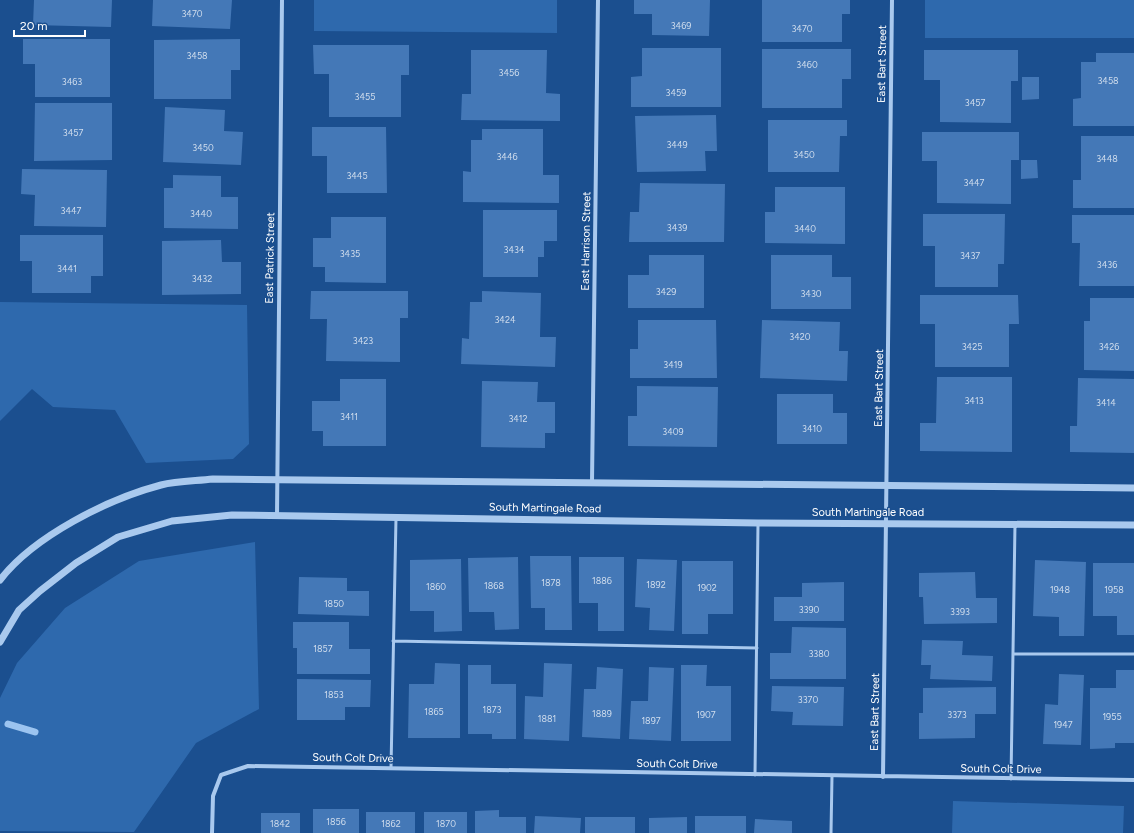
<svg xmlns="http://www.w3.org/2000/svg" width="1134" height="833" viewBox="0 0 1134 833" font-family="Figtree,sans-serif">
<rect width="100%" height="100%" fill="#1b4f8f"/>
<!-- green -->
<path fill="#2e69ad" d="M314 0H557V33L314 31Z
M925 0H1134V38H925Z
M0 302 247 305 249 444 233 459 146 463 115 410 53 407 32 389 0 421Z
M255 542 259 709 196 743 134 832 0 831V698L17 663 65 608 139 561Z
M953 801 1124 806 1123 833H952Z"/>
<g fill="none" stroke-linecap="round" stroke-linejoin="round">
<!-- stream -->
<path stroke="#9cc4f0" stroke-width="7" d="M8 724 35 732"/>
</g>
<!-- building -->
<path fill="#4478b7" d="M34 0H112L111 27 33 25Z
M153 0H232L230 29 152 26Z
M634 0H710L709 36 652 35V14H634Z
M762 0H850V14H842V42H762Z
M23 39H110V97H35V64H23Z
M240 39V70H231V99H154V40Z
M313 45H409V75H401V117H329V74H314Z
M642 48H721V107H631V77L642 76Z
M762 49H851V79H842V108H762Z
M471 50H547L546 93 560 94V121L461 120 462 94H471Z
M924 50H1018V81H1011V123L940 122V80H924Z
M1096 53H1134V126H1073V99L1081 98V62H1096Z
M1022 77H1039V99L1022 100Z
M35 103H112V160L34 161Z
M165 107 225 110 224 131 243 132 241 165 163 162Z
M716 115 717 151H705L706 171 637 172 635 116Z
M768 120H847V136H840L839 172H768Z
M312 127H386L387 193H327V156H312Z
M482 129H543V175H559V203L463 202V171L471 172V140H482Z
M922 132H1019V160H1011V204L937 203V161H922Z
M1081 136H1134V208H1073V180H1081Z
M1021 160H1037L1038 178 1021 179Z
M22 169 107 170 106 227 34 226 35 195 21 194Z
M173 175 221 176V197H238V229L164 228V188H173Z
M640 183 725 184 724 242H629L630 212H639Z
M775 187H845V244L765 243V212H775Z
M483 210H557V241H544V257H538V277H483Z
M923 214H1005L1004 264H998V287H935V246H923Z
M1072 215H1134V286H1079L1080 243H1072Z
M331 217H386V283L325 282V267H313V238H331Z
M20 235H103V276H91V293H32V261H20Z
M221 240 222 262H241V294L162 295V241Z
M649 255H704V308H628V275H649Z
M771 255H832V277H851V309H771Z
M311 291H408V318H400V362L326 361 327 319H310Z
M482 291 541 293 540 337H556L555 367 461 364 462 338 469 339 470 302H482Z
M920 295H1018L1019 324H1009V367H935V324H920Z
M1090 298H1134V371L1084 370V321H1090Z
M638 320H716L717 378H630V349H638Z
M762 320 840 322 839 351H848L847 381 760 378Z
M937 377H1012V452L920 451V423H936Z
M1078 378 1134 379V453L1070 452V426H1077Z
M340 379H386V446H323V431H312V401H340Z
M482 381 538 382 537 402H555V433H545V448L481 447Z
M637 386 718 387 717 447 628 446V416H637Z
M777 394H833V413H847V444H777Z
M530 556H571L572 630H545V608H531Z
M518 557 519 629 495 630 494 612H469L468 558Z
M579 557H624V631H598V603H579Z
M461 559 462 631 434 632V611H410V560Z
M637 559 677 560 674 631 649 630 650 608 635 607Z
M1035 560 1086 562 1084 636H1059V617L1033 616Z
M682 561H733V614H708V634H682Z
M1093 563H1134V635H1117V616H1093Z
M975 572 976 598H997V623L924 624 923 597H919V573Z
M299 577 347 578V591H369V616L298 614Z
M844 582V621H774V597H802V583Z
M293 622H349V649H370V674H297V648H293Z
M792 627 846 628V679H770V653H791Z
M922 640 963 641 962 655 993 656 992 681 930 679 931 665H921Z
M435 663 460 664V738H408L409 684H434Z
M544 663 572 664 569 741 524 739 525 696 543 697Z
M468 665H491V684H516V739H492V734H468Z
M681 665H707L706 686H731V741H681Z
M597 667 623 669 620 739 582 737 584 689H596Z
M649 667 674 668 671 741 629 739 631 701H648Z
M1116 670H1134V743H1115V748L1090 749V688H1116Z
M1059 674 1084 675 1081 745 1043 744 1045 704 1058 705Z
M297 679 371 680 370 707H345V720H297Z
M772 686 844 687 843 726 792 725 793 712 771 711Z
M996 687V714H975V738L919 739V713H923V688Z
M313 809H359V833H313Z
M499 810V817H526V833H475V811Z
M366 812H415V833H366Z
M424 812H467V833H424Z
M261 813H300V833H261Z
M535 816 581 818 580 833H534Z
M695 816H746V833H695Z
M585 817H635V833H585Z
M687 817V833H649V818Z
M755 819 792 821V833H754Z"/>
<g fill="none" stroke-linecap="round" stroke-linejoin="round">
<!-- service -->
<path stroke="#a9c9ee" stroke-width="3" d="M393 641 757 648
M1013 654H1134
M391 768 396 518
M755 775 758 523
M1011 779 1015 524
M831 833 832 776"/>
<!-- minor -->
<path stroke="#a9c9ee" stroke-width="4" d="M592 482 598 0
M277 516 282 0
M883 777 892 0
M212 833 213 796 221 775 248 766 1134 780"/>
<!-- tertiary -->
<path stroke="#a9c9ee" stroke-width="7" d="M0 580C34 536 108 499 161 485 177 481 196 481 213 479L1134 488
M0 642 19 610 40 591 76 563 118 537 172 521 232 515 758 523 1134 525"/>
</g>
<g text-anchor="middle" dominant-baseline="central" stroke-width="3" stroke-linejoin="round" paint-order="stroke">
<!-- number labels -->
<g font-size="9" fill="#d0dded">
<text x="192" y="13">3470</text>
<text x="681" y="25">3469</text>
<text x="802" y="28">3470</text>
<text x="197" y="55">3458</text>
<text x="807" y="64">3460</text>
<text x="509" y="72">3456</text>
<text x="1108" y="80">3458</text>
<text x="72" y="81">3463</text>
<text x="676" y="92">3459</text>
<text x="365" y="96">3455</text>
<text x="975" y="102">3457</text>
<text x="73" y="132">3457</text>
<text x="677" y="144">3449</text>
<text x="203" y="147">3450</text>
<text x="804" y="154">3450</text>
<text x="507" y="156">3446</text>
<text x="1107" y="158">3448</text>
<text x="357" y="175">3445</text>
<text x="974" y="182">3447</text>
<text x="71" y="210">3447</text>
<text x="201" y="213">3440</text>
<text x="677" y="227">3439</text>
<text x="805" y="228">3440</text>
<text x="514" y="249">3434</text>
<text x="350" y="253">3435</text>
<text x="970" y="255">3437</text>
<text x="1107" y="264">3436</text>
<text x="67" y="268">3441</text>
<text x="202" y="278">3432</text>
<text x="666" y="291">3429</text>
<text x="811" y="293">3430</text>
<text x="505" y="319">3424</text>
<text x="800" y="336">3420</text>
<text x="363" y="340">3423</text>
<text x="972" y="346">3425</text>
<text x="1109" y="346">3426</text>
<text x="673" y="364">3419</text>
<text x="974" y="400">3413</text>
<text x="1106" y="402">3414</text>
<text x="349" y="416">3411</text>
<text x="518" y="418">3412</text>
<text x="812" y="428">3410</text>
<text x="673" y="431">3409</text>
<text x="602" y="580">1886</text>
<text x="551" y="582">1878</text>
<text x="656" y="584">1892</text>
<text x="494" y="585">1868</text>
<text x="436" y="586">1860</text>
<text x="707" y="587">1902</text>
<text x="1060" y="589">1948</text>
<text x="1114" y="589">1958</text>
<text x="334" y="603">1850</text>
<text x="809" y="609">3390</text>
<text x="960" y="611">3393</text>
<text x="323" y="648">1857</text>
<text x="819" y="653">3380</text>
<text x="334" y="694">1853</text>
<text x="808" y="699">3370</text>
<text x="492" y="709">1873</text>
<text x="434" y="711">1865</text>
<text x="602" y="713">1889</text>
<text x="706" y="714">1907</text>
<text x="957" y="714">3373</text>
<text x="1112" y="716">1955</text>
<text x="547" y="718">1881</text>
<text x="651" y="720">1897</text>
<text x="1063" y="724">1947</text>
<text x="336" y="821">1856</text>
<text x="280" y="823">1842</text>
<text x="391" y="823">1862</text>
<text x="446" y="823">1870</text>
</g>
<!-- street labels -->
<g font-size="11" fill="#fff" stroke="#1b4f8f">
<text transform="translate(882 64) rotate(-89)">East Bart Street</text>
<text transform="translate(586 241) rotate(-89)">East Harrison Street</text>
<text transform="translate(270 258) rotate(-89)">East Patrick Street</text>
<text transform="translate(879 388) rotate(-89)">East Bart Street</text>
<text transform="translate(545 508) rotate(1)">South Martingale Road</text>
<text x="868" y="512">South Martingale Road</text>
<text transform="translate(875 712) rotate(-89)">East Bart Street</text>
<text transform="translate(353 758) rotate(1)">South Colt Drive</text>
<text transform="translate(677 764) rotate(1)">South Colt Drive</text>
<text transform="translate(1001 769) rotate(1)">South Colt Drive</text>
</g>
</g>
<!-- scale -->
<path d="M14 30v6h71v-6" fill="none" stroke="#ffffff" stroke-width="2"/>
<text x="20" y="30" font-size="12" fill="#ffffff" stroke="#1b4f8f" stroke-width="3" paint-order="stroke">20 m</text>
</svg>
